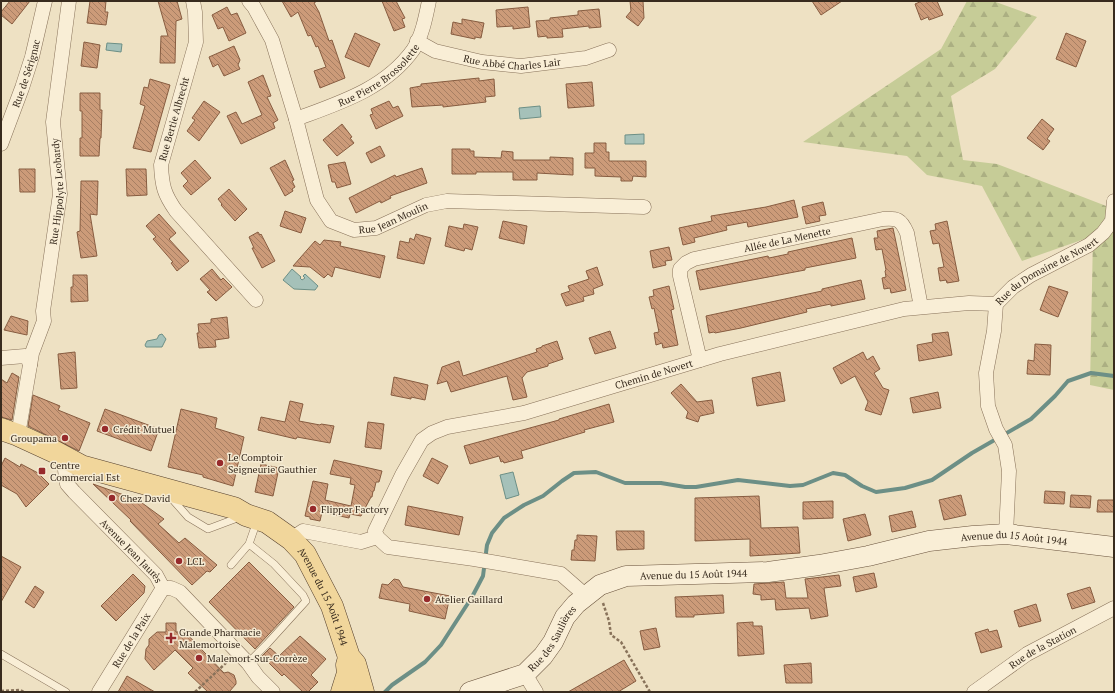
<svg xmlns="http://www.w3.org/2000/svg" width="1115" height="693" viewBox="0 0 1115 693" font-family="'PT Serif',serif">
<defs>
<pattern id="forest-firs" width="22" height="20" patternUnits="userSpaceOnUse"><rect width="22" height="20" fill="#c6cc97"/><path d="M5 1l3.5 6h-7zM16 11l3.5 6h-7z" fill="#abaf82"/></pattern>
<pattern id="building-back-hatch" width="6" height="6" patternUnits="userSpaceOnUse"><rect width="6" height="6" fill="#cc9b79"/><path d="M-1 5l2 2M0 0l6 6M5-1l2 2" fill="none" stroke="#a77f63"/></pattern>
</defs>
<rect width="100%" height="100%" fill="#eee1c3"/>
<!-- forest -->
<path fill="url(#forest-firs)" d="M967 1H993L1037 17 995 69 951 96 963 160 997 164 1114 209V390L1090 385 1093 236 1022 261 982 186 927 175 907 156 803 142 941 49Z"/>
<!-- water -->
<path fill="#a5c1b9" stroke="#6c8f86" d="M107 43 122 44 121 52 106 50Z
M540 106 541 117 520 119 519 108Z
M644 134V144H625V135Z
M292 269 301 277 300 278 302 280 305 278 303 276 305 274 318 286 315 290 294 289 283 280Z
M162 334 166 339 162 347H146L145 345 147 341 157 339 159 335Z
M513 472 519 495 506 499 500 475Z"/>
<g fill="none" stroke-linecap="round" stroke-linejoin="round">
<!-- stream -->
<path stroke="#6c8f86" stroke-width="4" d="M385 692 392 685 425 662 441 645 472 597 483 576 487 545 492 533 504 518 524 505 543 496 562 481 574 473 596 472 625 483H661L685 487H696L738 480 790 486 803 485 833 473 845 475 862 486 876 492 905 488 932 480 972 453 1031 419 1055 396 1068 381 1091 373 1114 376"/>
</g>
<!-- building -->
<path fill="url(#building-back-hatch)" stroke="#875c40" d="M10 1H30L12 24 1 15V12Z
M90 1H106L105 12H108L106 25 87 23Z
M158 1H177L182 19 176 21 175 63H160L161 36H168Z
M282 1H317L314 3 319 12 329 41 332 40 345 78 320 88 314 71 326 67 318 46 316 47 311 35 308 36 298 12 291 17Z
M382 1H396L405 18 402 19 405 27 394 31Z
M630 1H643L644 18 638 26 626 17 631 11Z
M812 1H842L821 15Z
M922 1H937L943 15 929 20 928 17 921 20 915 4Z
M227 7 231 15 237 13 246 33 229 41 223 27 218 29 212 15Z
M528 7 530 27 513 29V26L497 27 496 10Z
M599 9 601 27 589 28V26L562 29 563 37 547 38V36L538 37 536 21 550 20V18L578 15V11Z
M462 19 484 23 481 38 475 37V39L451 34 453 22 462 24Z
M355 33 380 44 369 67 345 57Z
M1066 33 1086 41 1076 67 1056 59Z
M84 42 100 45 97 68 81 66Z
M234 46 240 60 238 65 240 69 224 76 218 64 213 67 209 57Z
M263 75 271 96 267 97 278 120 273 123 275 128 241 144 227 116 236 112 242 124 262 115 248 82Z
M479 78V81L494 79 495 96 485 97 486 102 443 107V105L412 107 410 88 421 86V84Z
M150 79 170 85 151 152 133 148 145 106 140 104 144 87 148 88Z
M592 82 594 106 568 108 566 84Z
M80 93H100V110H102L101 138H100L99 156H80V138H82V111H80Z
M204 101 220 112 199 141 187 131 195 120 192 118Z
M389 101 393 108 398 106 403 116 376 129 370 115 373 114 371 109Z
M1042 119 1054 129 1047 139 1050 141 1043 150 1027 138Z
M342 124 352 137 350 138 354 143 337 156 323 140Z
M594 143H606V152H609V161H646V177L633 176 632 181H621V177L595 176V168H585V153H594Z
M380 146 385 156 371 163 366 153Z
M452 149H470V151H474V157L501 158 502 151 513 152V160H550V157L573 158V175L537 173V180H513V172H476V174H452Z
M195 160 211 178 191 195 183 186 188 181 181 173Z
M285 160 294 180 292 181 295 187 292 189 293 191 285 196 270 168Z
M345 162 351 184 337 188 335 182H332L328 165Z
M422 168 427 183 390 196 391 198 381 203 380 201 356 213 349 198 395 175 396 177Z
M19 169H35V192H20Z
M126 169H146L147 195 127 196Z
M81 181H98L97 215 90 214 97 256 81 258 77 232 80 231Z
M229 189 247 209 235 221 221 205 222 204 218 199Z
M794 200 798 217 748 227 747 222 726 226 727 230 694 238 695 242 683 245 679 228 712 221 711 216 766 207Z
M823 202 826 215 819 216 820 221 806 224 802 207Z
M285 211 306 218 301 233 280 226Z
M159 214 176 233 169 239 189 261 177 271 171 263 173 262 153 239 156 237 146 226Z
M503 221 527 226 524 244 499 238Z
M947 221 959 281 947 283 946 280 940 281 938 268 944 267 939 243 933 244 930 231 936 230 935 224Z
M464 224 478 227 472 250 465 248 464 251 445 246 449 226 463 229Z
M893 228 906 290 891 293 890 288 884 289 882 278 886 277 885 271 886 270 882 249 876 250 874 238H878L877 231Z
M258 232 260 235 261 234 275 261 262 268 252 248H254L249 237Z
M416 234 431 238 424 264 397 258 400 241 409 243 410 238 414 240Z
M852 238 856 258 805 268V270L700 290 696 271 768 256 769 258 788 254V252Z
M324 240 341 242 340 246 385 256 380 278 335 267 332 277 328 274 324 278 310 267 293 266 315 241 320 245Z
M669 247 672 260 665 261 666 265 653 268 650 251Z
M597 267 603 285 593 289 594 294 583 297 584 301 566 306 561 294 570 291 568 286 589 279 586 271Z
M212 269 221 280 223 278 232 287 216 301 207 292 210 290 200 279Z
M73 275H87L88 301 71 302V287H73Z
M861 280 865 299 831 306V304L806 309 807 312 741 328 715 333 714 332 709 333 706 316 822 291V289Z
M669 286 674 309 671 310 678 345 663 348 662 343 656 345 654 333 659 332 654 308 652 309 649 297 654 296 653 290Z
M1049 286 1068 292 1058 317 1040 310Z
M11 316 28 321 27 335 4 330Z
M227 317 229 338 215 340 216 347 199 348 197 333H199L198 324 211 323V319Z
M610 331 616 348 595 354 589 338Z
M948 332 952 355 919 361 917 345 933 342 932 334Z
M557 341 563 359 548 364V366L527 372 522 378 527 397 513 400 507 376 451 392 447 381 437 384 442 367 459 361 463 376 537 352 536 349 542 347V346Z
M1035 344 1051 345 1050 375 1027 374 1028 360 1034 361Z
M75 352 77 388 61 389 58 354Z
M863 352 867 360 873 356 880 369 874 373 883 388 889 390 881 415 865 410 868 402 855 376 841 384 833 368Z
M780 372 785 401 757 406 752 378Z
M12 373 19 377 12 420 1 417V379L7 383Z
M394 377 428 385 425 400 411 397V399L391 395Z
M681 384 697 402 712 400 714 413 700 416 698 422 686 418 688 412 671 393Z
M938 392 941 408 913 413 910 398Z
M33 395 60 406 58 410 90 423 79 451 28 426Z
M290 401 303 404 299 421 320 425 321 424 334 426 330 443 297 437 296 439 258 430 261 417 285 422Z
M609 404 614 422 584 430 585 432 521 451 523 458 504 463 503 461 501 462 499 456 470 464 464 446 559 420V419Z
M105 409 159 429 151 451 97 431Z
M181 409 217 418 215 428 244 437 233 486 203 477V475L168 467Z
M368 422 384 424 381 449 365 447Z
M5 458 20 467 21 464 38 473 49 484 26 507 17 494 1 485V466Z
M432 458 448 466 438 484 423 476Z
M334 460 382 471 379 482H376L374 491H373L372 497H371L361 516 350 514 349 518 322 512 320 521 310 519V517L305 516 313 481 328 484 325 500 351 506 355 485 350 484 351 478 330 474Z
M261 464 279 468 273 496 255 492Z
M93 484 138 500 164 519 158 524 179 543 185 538 217 565 210 572 207 571 192 585 130 521 131 520Z
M1045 491 1065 492 1064 504 1044 503Z
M961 495 966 515 944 520 939 500Z
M1071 495 1091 496 1090 508 1070 507Z
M759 496 761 528 798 527 800 553 750 556V539L695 541V498Z
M1098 500H1114V512H1097Z
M833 501V518L803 519V502Z
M408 506 463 517 459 535 405 525Z
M912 511 916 527 892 532 889 516Z
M865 514 871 535 848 541 843 519Z
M616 531H644V549L617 550Z
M577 535 597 536 595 561 571 560 572 550H574L575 540H577Z
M1 556 21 567 1 602Z
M249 562 294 607 255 649 209 602Z
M874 573 877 587 856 592 853 577Z
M133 574 145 586 144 593 116 621 101 606Z
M839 575 841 586 824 588 828 616 811 619 809 608 776 610 775 599 761 600V595L753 594 754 584 784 582 786 598H808L805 579Z
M394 579 399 580 403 587 450 596 445 619 409 611 410 604 379 598 382 584 388 585Z
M35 586 44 592 34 608 25 602Z
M1090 587 1095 602 1072 609 1067 594Z
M723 595 724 613 694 615V617H676L675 597Z
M1036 604 1041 621 1019 627 1014 611Z
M753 622V626H762L764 654 738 656 737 623Z
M166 623H176V632H185L224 673 228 672 234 675 236 681V684L229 692H208L188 673 193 668 175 650 154 670 145 659 146 649 149 645V639L157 632H166Z
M656 628 660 647 644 650 640 631Z
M988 629 989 632 997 630 1002 647 981 653 975 633Z
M300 636 326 659 311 675 318 682 308 692H303L284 674 282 676 262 656 270 648 279 656Z
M624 660 636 681 618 692H568Z
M811 663 812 683H786L784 665Z
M127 676 155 692H118Z"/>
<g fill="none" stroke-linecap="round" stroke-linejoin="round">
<defs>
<path id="lane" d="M173 500 188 517 208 529 240 517
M231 565 249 544
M1 654 66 692
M248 663 267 644 306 601 303 595 274 564 249 544 257 521"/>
<g id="street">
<path d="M193 1 195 12 196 42 161 165C162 186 164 194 176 211L256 300"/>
<path id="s1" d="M249 1 254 7 272 40 296 119 317 200 331 221 354 230 376 228 426 205 447 201 644 207"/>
<path id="s2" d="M417 41 435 51 482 62 521 66 586 58 609 50"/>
<path id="s3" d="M296 119C339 103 385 89 413 50 422 37 426 16 429 1"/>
<path id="s4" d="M1 144 22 88 32 57 45 1"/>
<path d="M1 358 25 356 28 359 30 365 18 435"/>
<path id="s5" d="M700 360 680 276V269L686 263 694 259 883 219C897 218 901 219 907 233L921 307"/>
<path id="s6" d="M30 365 32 353 44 321 43 311 60 194 53 122 69 1"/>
<path id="s7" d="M65 470 67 484 74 492 156 575 163 588"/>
<path id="s8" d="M1006 534 1009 471 1005 445 996 429 988 406 986 373 994 331 996 304 1013 287 1031 275 1089 245 1103 233 1112 221 1114 201"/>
<path id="s9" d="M377 537 375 531 402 475 422 440 432 433 447 427 524 413 720 354 904 309 969 303 996 304"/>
<path d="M377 537 388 547 474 559 561 574 585 595"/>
<path d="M291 539 303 531 361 542 377 537"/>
<path d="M163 588H171L180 592 248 663 258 677 273 692"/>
<path d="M525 674 536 692"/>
<path id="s10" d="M99 692 163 588"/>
<path id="s11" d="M974 692 1027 654 1114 608"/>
</g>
<g id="secondary">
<path id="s12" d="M470 692 525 674 543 656 553 642 565 617 576 604 600 585 626 576 768 572 819 565 868 556 929 541 973 536 1006 534 1114 547"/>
</g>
<g id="primary">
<path id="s13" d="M1 429 18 435 55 452 81 466 234 508 246 515 267 522 291 539 305 554 332 606 349 657 355 664 363 692"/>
<path d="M342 692 348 673 347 665 349 658"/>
</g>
</defs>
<!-- lane casing -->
<use href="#lane" stroke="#88725a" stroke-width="8"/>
<!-- street casing -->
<use href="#street" stroke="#88725a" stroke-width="15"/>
<!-- secondary casing -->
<use href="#secondary" stroke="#6a533d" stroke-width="21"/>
<!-- primary casing -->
<use href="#primary" stroke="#56412e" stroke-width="23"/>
<!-- path -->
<path stroke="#88725a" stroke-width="2.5" stroke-dasharray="3 2" stroke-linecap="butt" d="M603 603 609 621 611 635 621 642 650 692
M1 691 20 690 24 692
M195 692 228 661"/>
<!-- lane -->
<use href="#lane" stroke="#f9eed6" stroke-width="7"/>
<!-- street -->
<use href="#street" stroke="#f9eed6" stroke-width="14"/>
<!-- secondary -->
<use href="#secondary" stroke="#f9eed6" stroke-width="20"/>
<!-- primary -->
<use href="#primary" stroke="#f1d69b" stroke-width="22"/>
</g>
<!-- markers -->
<g fill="#972a2c" stroke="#f5ebd3" stroke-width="1.5">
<circle cx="105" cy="429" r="4"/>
<circle cx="65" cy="438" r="4"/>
<circle cx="220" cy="463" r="4"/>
<rect x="38" y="467" width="8" height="8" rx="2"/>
<circle cx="112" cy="498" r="4"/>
<circle cx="313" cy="509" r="4"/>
<circle cx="179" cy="561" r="4"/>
<circle cx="427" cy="599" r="4"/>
<path d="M169 632h4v4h4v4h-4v4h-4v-4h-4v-4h4z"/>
<circle cx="199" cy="658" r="4"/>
</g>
<g text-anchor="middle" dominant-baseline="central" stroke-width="3" stroke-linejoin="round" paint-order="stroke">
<!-- street labels -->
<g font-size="10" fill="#382b1e" stroke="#f5ebd3">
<text stroke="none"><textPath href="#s2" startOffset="99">Rue Abbé Charles Lair</textPath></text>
<text stroke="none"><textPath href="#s3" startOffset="95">Rue Pierre Brossolette</textPath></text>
<text stroke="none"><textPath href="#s4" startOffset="75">Rue de Sérignac</textPath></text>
<text transform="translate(174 119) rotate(-74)">Rue Bertie Albrecht</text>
<text stroke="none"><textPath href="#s6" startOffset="177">Rue Hippolyte Leobardy</textPath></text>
<text stroke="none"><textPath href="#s1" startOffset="303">Rue Jean Moulin</textPath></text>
<text stroke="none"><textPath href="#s5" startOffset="206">Allée de La Menette</textPath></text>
<text stroke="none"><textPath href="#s8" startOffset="296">Rue du Domaine de Novert</textPath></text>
<text stroke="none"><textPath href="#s9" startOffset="351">Chemin de Novert</textPath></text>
<text stroke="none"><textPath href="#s12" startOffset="595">Avenue du 15 Août 1944</textPath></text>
<text stroke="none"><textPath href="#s7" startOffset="107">Avenue Jean Jaurès</textPath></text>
<text stroke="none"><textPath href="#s12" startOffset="271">Avenue du 15 Août 1944</textPath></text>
<text stroke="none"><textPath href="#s13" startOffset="379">Avenue du 15 Août 1944</textPath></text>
<text stroke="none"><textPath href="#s12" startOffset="103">Rue des Saulières</textPath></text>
<text stroke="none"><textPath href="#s10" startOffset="61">Rue de la Paix</textPath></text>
<text stroke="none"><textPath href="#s11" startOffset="82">Rue de la Station</textPath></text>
</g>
<!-- poi labels -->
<g font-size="10" fill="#382b1e" stroke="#f5ebd3" text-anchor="start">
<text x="113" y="429">Crédit Mutuel</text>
<text x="57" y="438" text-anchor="end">Groupama</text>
<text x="228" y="457">Le Comptoir<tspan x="228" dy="12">Seigneurie Gauthier</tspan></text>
<text x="50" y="465">Centre<tspan x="50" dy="12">Commercial Est</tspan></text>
<text x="120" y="498">Chez David</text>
<text x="321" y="509">Flipper Factory</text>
<text x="187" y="561">LCL</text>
<text x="435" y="599">Atelier Gaillard</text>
<text x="179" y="632">Grande Pharmacie<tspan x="179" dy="12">Malemortoise</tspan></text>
<text x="207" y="658">Malemort-Sur-Corrèze</text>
</g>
</g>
<!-- border -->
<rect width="1115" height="693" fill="none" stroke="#382b1e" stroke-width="4"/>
</svg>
